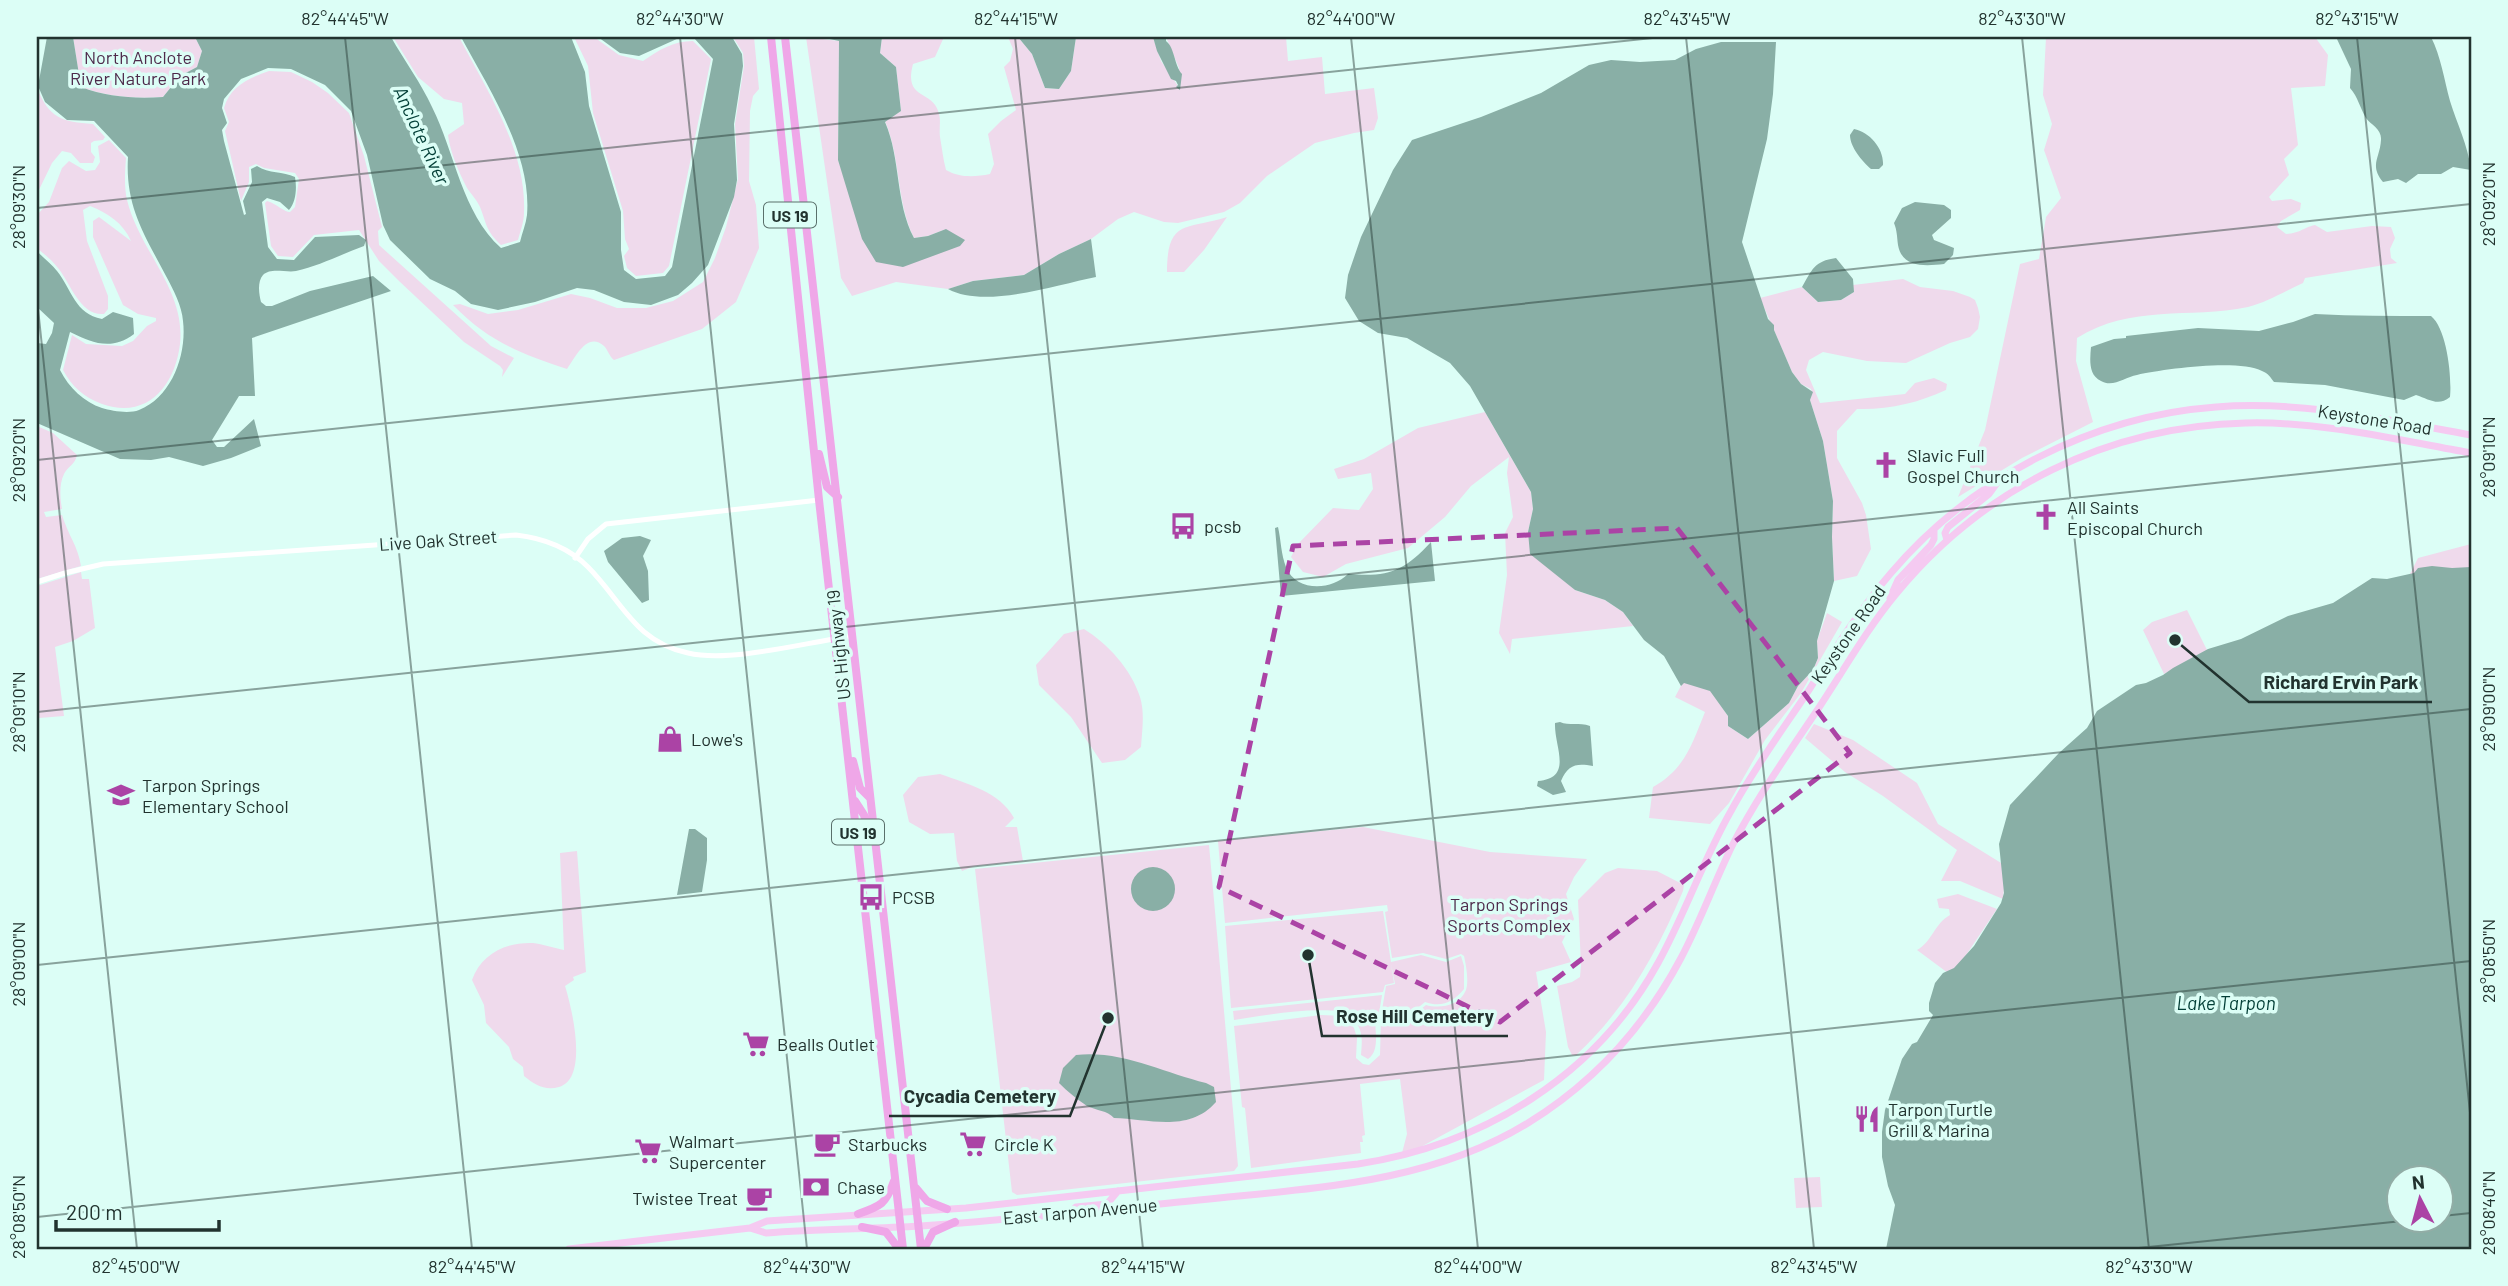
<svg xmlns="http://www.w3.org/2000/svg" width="2508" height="1286" viewBox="0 0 2508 1286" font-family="Barlow,sans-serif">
<rect width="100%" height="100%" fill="#dcfef6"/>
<!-- green -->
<path fill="#efdaec" d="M73 37H195L202 51 197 67 180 76 163 97C134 99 108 97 81 87Z
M393 37H459C487 91 527 150 524 213 524 222 520 232 518 240L501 245C486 231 487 225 480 207 477 200 471 194 467 188 459 173 450 152 448 135L464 124 462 103 444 99 418 77Z
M574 37H594L619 55 643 61C659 50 673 41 693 41L711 59 669 266 663 273 636 276 627 268 624 256 629 249 625 239 623 211 593 113 588 66Z
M733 37H754L759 89 753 96 750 111 749 181 756 205 759 248 736 302 702 329 614 360C609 356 608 350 604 346 587 331 575 358 567 369 520 353 489 342 453 305L460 304 488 314 518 310 571 294 590 298 617 308H646L673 301 703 282 715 258 726 227 738 179 735 124 744 66 743 53Z
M806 37 839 41 838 160 876 262 946 229 928 236 914 238C896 201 901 159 885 121L901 111 896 67 880 53 882 37H944L935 57 913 64C903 101 934 89 939 114 941 121 939 129 940 137 942 148 943 159 946 170 960 178 975 177 990 174L994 164 988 134 1001 121 1016 110 1004 67 1010 61 1013 49 1008 37H1018L1032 54 1045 88 1059 89 1071 71 1076 37H1153L1161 61 1180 89 1179 68 1166 37H1286L1288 61 1322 57 1325 94 1374 88 1378 118 1374 130 1354 133 1315 143 1267 176 1240 203 1224 212 1178 223 1164 222 1134 212 1118 219 1091 239 1059 254 1024 275 973 281 948 289 896 282 852 296 841 278Z
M2046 37H2315L2328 55 2325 86 2291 88 2298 145 2284 159 2289 175 2269 197 2272 201 2291 199 2301 203 2300 210 2281 221 2277 227 2286 234C2301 233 2302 228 2315 225L2327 232 2372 226 2391 227 2395 238 2390 249 2391 258 2397 263 2305 278 2303 283C2285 291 2267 302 2248 307 2189 319 2131 304 2077 338L2076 361 2093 422 2022 458 1958 497 1985 430 2020 264 2039 259 2046 217 2061 198 2044 150 2052 124 2043 95Z
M269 71 291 72 312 82 328 93 349 113 364 156 382 227 378 231 379 245 491 346 514 358 502 377 503 370 500 366 464 342 399 281 379 261 359 230 314 235 293 257 278 256 271 246 265 203 267 201C277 204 284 212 290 212L295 207 299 179 295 173 264 168 256 164 249 167V182L241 201 225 131 229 122 224 108C230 86 249 78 269 71Z
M37 88C49 118 62 122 93 124L105 137 103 140 94 141 91 143V152L95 157 93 163H80L71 153 62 151 52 163 37 194Z
M109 140 126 158C125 171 124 187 127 200 139 250 186 290 180 344 175 386 147 420 102 404 84 397 72 387 63 370L72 335 86 344 122 346 133 341 147 326 156 321V318L138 314 123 305 93 237V221L99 217 131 241C123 223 108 213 90 206L83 210 87 241 108 296V309L104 314C80 316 71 284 58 268 52 260 44 254 37 248V215L49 202 62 168 69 161 86 171 95 170 100 162 98 146Z
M1227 217 1204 250 1184 272H1167C1167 218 1187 230 1227 217Z
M1903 279 1920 287 1953 291 1970 297 1975 300 1978 308 1980 317 1978 329 1970 337 1950 343 1906 363 1867 361 1823 352 1809 360 1806 370 1820 403 1905 394 1915 383 1934 378 1947 384 1946 390C1918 403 1888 410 1857 409L1837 431V458L1862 503 1866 515 1871 549 1857 576 1834 581 1832 537 1833 501 1823 441 1810 400 1812 394 1811 389 1801 384 1792 372 1760 298 1802 287 1818 302 1841 300 1854 292 1853 285Z
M1485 412 1531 492 1533 509 1528 532 1575 590 1605 600 1623 612 1633 626 1512 639 1510 654 1499 633 1507 575 1505 533 1513 517 1507 473 1509 457 1471 486 1445 517 1408 548 1346 564 1323 577 1303 572 1291 557 1297 545 1333 508 1359 510 1373 489 1371 473 1338 479 1334 469 1364 459 1418 428Z
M37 426 53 433 77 455C75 465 68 466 64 474 59 484 60 498 62 509L44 512 46 517 62 515C68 535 78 546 81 566L37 579Z
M2471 544V573L2410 574 2418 558Z
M81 572 82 579H89L95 628 73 641 55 647 64 716 39 718 37 586Z
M2187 610 2207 650 2164 674 2143 630 2152 622Z
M1827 613 1842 622 1801 693 1765 740 1729 803 1710 824 1649 818 1653 787C1685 769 1692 744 1705 712L1675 697 1683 682 1710 690 1728 716V726L1748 739 1789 703 1798 686 1813 670 1818 658 1817 641Z
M1084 629C1108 644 1131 669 1140 697 1145 713 1142 731 1141 747L1125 760 1102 763 1071 717 1039 685 1036 665 1064 634Z
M1814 724 1853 740 1917 783 1938 824 2006 866 2003 899 1960 881H1941L1957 850 1883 796 1845 772 1805 738Z
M940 774C968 784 1000 792 1014 818L1005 827H1017L1023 861 975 866 962 871 957 861 954 833 930 834 909 822 903 795 918 777Z
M1363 827 1490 852 1587 859 1574 877 1566 894 1574 919 1562 942 1571 962 1536 972 1546 1032 1544 1080 1417 1149 1402 1153 1407 1134 1400 1079 1360 1084 1365 1135 1362 1136 1363 1142H1360L1361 1153 1251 1168 1245 1108 1242 1107 1234 1026 1321 1015 1345 1016 1354 1028 1357 1038 1356 1058 1363 1064 1369 1065 1380 1055 1381 1018C1399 1022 1412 1017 1426 1005 1439 1009 1460 1006 1466 990 1469 981 1466 965 1464 956L1461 954 1446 959 1423 953 1392 958 1385 912 1388 911 1387 905 1225 923 1218 841Z
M1209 845 1238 1166 1234 1171 1017 1195 1012 1192 975 869Z
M577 851 586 972 573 977 574 980 565 986C572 1008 589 1079 559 1087 545 1091 535 1085 524 1076L523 1067 513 1059 509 1047 486 1023 484 1005 472 980C481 954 506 942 533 943 542 944 555 948 564 950L560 853Z
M1618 868 1657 871 1684 885 1683 891C1657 952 1626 1009 1576 1055H1572L1568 1047 1557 986 1572 982 1580 977 1581 965 1578 900 1605 873Z
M1958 894 1997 909 1952 976 1917 950C1931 943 1935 923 1950 915L1949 909 1939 908 1937 899Z
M1383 911 1391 962 1421 955 1446 962 1461 956 1464 966V989C1453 1002 1442 1008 1425 1002 1411 1014 1400 1017 1381 1016L1386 986 1395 984 1391 964 1394 983 1385 985 1383 992 1231 1008 1225 926Z
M1382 995 1379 1014C1369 1005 1359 1013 1348 1012 1310 1007 1272 1014 1234 1020L1233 1011Z
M1368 1015 1375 1018C1375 1031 1380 1051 1368 1059L1361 1055C1362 1040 1364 1030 1352 1018Z
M1820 1177 1822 1207 1796 1208 1794 1178Z"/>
<!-- water -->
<path fill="#89afa6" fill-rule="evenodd" d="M47 37H73L81 87C107 97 135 99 163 97L180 76 197 67 202 51 195 37H391C404 60 421 83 432 107 455 153 462 213 501 248L520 242C522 233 526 224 527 215 532 154 489 89 461 37H571L585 72 589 106 621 212V250L624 270 636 279 665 276 672 267 713 59 694 38H679L639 56 620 53 598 37H732L742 54 743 66 734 124 737 180 734 197 708 265 692 283 678 295 651 305 624 302 594 290 577 288 535 302 498 310 471 304 455 291 430 279 390 240 383 225 367 155 351 111 325 85 291 69 268 68 241 79 224 99 222 108 227 123 222 130 224 141 244 215 246 214 243 201 252 182 251 169 257 166C269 174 283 171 295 177 297 188 296 202 289 210L280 202 267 198 262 202 268 247 277 259 294 260 315 237 359 235 366 240 364 246C342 254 319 266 296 271 286 273 271 267 263 275 257 282 259 294 261 302L266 306H272L310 291 373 276 391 291 252 338 255 396H239L212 440 217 447H224L254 419 261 446 231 458 203 466 169 457 151 460 120 459 37 423V343L46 344 52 333 54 323 37 307V251C43 258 52 264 57 271 72 290 75 314 102 319L113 312 133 318 134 334C112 351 92 343 70 332L60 370C69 388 84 402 102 408 112 411 129 414 139 410 172 397 187 354 183 321 182 306 173 289 166 276 144 234 125 206 128 157L94 121 67 120 45 102 38 86Z
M820 37H882L880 53 896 67 901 111 885 122C901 159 895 202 914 238L928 236 946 229 965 240 960 246 903 267 876 262 862 239 838 160 839 41Z
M1018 37H1076L1071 71 1059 89 1045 88 1032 54Z
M1153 37H1166V41C1175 48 1174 65 1182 74L1180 90 1176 87 1178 85 1176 81 1171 79 1157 51Z
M2336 37H2431C2441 57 2444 79 2450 101 2457 124 2468 145 2471 170L2453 167 2441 174H2418L2406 183 2398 179 2383 182C2369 165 2380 158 2381 140 2382 129 2371 125 2366 118 2360 108 2358 97 2350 88L2351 69Z
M1721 42H1776L1773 94 1767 139 1742 242 1768 319 1774 325V330L1792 372 1801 384 1813 392 1810 400 1823 441 1833 501 1832 537 1834 581 1817 641 1818 658 1813 670 1798 686 1789 703 1748 739 1728 726V716L1710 691 1684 683 1681 686 1664 656 1644 640 1623 612 1605 600 1575 590 1530 554 1528 532 1533 509 1531 492 1470 386 1450 363 1407 338 1378 333 1359 321 1345 298 1348 275 1361 237 1393 170 1412 140 1481 117 1541 93 1589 65 1611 60 1640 62 1675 60 1696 49Z
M1854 129C1870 132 1884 149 1883 165L1879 169H1871C1862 161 1850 147 1850 135Z
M1915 202 1944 205 1951 210V218L1932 235 1934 240 1954 248 1953 255 1944 264C1925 266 1902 268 1898 245 1897 237 1897 230 1894 223L1902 208Z
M1091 239 1096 277C1056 285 984 309 948 289L973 281 1024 275 1059 254Z
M1836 258 1853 279 1854 292 1841 300 1818 302 1802 287C1812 270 1814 261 1836 258Z
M2315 314C2354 316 2392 316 2431 316 2447 329 2452 377 2450 397 2438 407 2429 399 2416 395L2404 400 2325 385 2274 382C2271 378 2268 373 2262 371 2238 359 2164 369 2137 375 2125 377 2113 388 2101 381 2088 375 2090 359 2091 347L2114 339 2126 338V336L2198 328 2259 331 2293 322Z
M1278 527C1281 540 1281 555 1286 567 1296 592 1331 591 1348 574 1389 577 1403 572 1431 542L1435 581 1281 596 1275 528Z
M640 536 651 540 643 556 648 571 649 600 642 603 608 562 604 551 622 538Z
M2432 566 2452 568 2471 567V1249H1886L1895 1205 1888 1186 1882 1157V1132L1885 1110 1902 1059 1912 1044 1917 1042 1933 1015 1929 1011V1003L1935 983 1943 973 1954 968 1974 946 2001 903 2004 893 1999 844 2010 805 2059 753 2087 728 2097 711 2136 685 2146 683 2163 675 2173 668 2208 649 2241 639 2288 616 2333 603 2372 578 2387 579 2414 573 2418 568ZM2400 1178H2442V1220H2400Z
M1560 722C1569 726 1579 722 1590 726L1593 766C1577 763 1568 764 1561 781L1566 792 1553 795 1537 786 1538 781C1574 778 1554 747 1555 723Z
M689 829H695L707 838V860L702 892 677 895Z
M1131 889a22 22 0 1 1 44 0a22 22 0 1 1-44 0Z
M1076 1055C1122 1050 1164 1073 1206 1083L1214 1087 1216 1102C1189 1133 1149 1119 1114 1118 1107 1110 1097 1111 1087 1106 1078 1100 1067 1091 1059 1083L1063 1068Z"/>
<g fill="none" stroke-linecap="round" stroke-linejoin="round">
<!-- minor -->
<path stroke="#fff" stroke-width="5" d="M575 558 588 539 606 524 819 500
M37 582 65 573 103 564 516 535C543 538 569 548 588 567 622 601 635 642 688 653 732 663 806 642 853 636"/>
<!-- major -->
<path stroke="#f5caf1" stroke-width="7" d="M1947 540 1945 533 1948 527 1989 494 1997 483
M1890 598 1898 580 1931 545 1934 539V529
M1070 1212 1076 1207 1107 1204 1118 1191
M750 1228 766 1233C818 1229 870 1229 921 1226 1014 1220 1107 1209 1199 1200 1312 1188 1429 1184 1528 1123 1593 1083 1645 1026 1681 958 1700 922 1714 883 1732 846 1757 797 1790 751 1820 706 1845 668 1867 629 1896 594 1983 488 2108 426 2246 423 2322 421 2397 440 2471 453
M569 1249 750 1228 767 1221 966 1208 1358 1164C1483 1145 1596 1076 1658 963 1685 914 1703 860 1731 811 1753 770 1781 732 1807 693 1833 652 1859 610 1891 573 1972 478 2092 416 2216 407 2302 400 2387 420 2471 435"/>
<!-- highway -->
<path stroke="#efa7e8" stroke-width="8" d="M771 37 819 500 903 1249
M785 37 921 1249
M819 454 827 487 838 497
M853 761 860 788 870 798
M855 801 864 815 870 840
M916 1188 927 1201 947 1209
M858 1214C881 1206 886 1204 894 1181
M862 1227 886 1232 899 1249
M924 1249 933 1232 955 1222"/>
</g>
<!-- marked area -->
<path fill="none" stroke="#ab43a5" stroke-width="5" stroke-dasharray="14 9" stroke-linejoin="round" d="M1677 528 1850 753 1500 1022 1219 887 1293 546Z"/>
<!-- ticks -->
<path fill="none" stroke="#22332f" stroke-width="2" stroke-opacity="0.45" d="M345 37 472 1249M680 37 807 1249M1015 37 1143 1249M1351 37 1478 1249M1686 37 1814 1249M2022 37 2149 1249M2357 37 2471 1122M37 208 1662 37M37 299 137 1249M37 460 2471 204M37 712 2471 456M37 965 2471 709M2442 1216 2471 1213M37 1217 2471 961M2129 1249 2412 1220"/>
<!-- icons -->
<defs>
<symbol id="church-bare" viewBox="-9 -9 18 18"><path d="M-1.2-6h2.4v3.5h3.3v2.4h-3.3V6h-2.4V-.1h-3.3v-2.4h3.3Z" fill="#ab43a5" stroke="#dcfef6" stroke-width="2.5" paint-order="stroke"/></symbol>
<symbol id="bus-bare" viewBox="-9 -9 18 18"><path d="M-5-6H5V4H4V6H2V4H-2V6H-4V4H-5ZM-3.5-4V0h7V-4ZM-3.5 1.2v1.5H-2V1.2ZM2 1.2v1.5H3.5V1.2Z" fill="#ab43a5" stroke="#dcfef6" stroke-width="2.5" paint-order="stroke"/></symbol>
<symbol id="shop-bare" viewBox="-9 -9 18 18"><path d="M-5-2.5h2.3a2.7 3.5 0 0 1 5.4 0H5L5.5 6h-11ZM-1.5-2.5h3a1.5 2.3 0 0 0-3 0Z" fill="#ab43a5" stroke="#dcfef6" stroke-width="2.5" paint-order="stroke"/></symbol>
<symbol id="school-bare" viewBox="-9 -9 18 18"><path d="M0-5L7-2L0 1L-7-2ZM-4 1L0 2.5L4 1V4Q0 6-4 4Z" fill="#ab43a5" stroke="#dcfef6" stroke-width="2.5" paint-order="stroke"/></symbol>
<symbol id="supermarket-bare" viewBox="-9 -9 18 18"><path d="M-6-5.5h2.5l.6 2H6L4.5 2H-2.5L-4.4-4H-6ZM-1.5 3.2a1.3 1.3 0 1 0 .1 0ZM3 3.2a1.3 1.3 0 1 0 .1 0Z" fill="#ab43a5" stroke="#dcfef6" stroke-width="2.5" paint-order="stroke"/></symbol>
<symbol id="restaurant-bare" viewBox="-9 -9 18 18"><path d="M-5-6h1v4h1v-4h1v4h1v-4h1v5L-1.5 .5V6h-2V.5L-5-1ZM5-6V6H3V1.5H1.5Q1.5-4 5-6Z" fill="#ab43a5" stroke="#dcfef6" stroke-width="2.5" paint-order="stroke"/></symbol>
<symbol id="cafe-bare" viewBox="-9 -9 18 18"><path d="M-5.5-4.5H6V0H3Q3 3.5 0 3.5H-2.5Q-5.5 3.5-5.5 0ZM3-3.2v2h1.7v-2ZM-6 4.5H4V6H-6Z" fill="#ab43a5" stroke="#dcfef6" stroke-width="2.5" paint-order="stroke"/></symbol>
<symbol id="bank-bare" viewBox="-9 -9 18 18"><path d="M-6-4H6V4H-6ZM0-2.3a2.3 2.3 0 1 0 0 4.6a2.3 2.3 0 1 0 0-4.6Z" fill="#ab43a5" stroke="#dcfef6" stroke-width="2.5" paint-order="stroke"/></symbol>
</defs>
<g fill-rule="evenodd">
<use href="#church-bare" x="1867" y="446" width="38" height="38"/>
<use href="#church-bare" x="2027" y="498" width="38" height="38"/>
<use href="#bus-bare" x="1164" y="507" width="38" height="38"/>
<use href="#shop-bare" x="651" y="720" width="38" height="38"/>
<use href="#school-bare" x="102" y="776" width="38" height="38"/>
<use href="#bus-bare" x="852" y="878" width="38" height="38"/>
<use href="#supermarket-bare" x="737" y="1025" width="38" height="38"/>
<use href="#restaurant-bare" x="1848" y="1100" width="38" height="38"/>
<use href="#cafe-bare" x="808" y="1125" width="38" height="38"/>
<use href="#supermarket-bare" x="954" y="1125" width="38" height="38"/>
<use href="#supermarket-bare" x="629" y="1132" width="38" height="38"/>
<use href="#bank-bare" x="797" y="1168" width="38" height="38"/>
<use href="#cafe-bare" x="740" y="1179" width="38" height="38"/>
</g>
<g text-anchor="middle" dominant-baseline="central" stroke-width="7" stroke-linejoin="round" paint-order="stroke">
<!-- shield labels -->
<g fill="#dcfef6" stroke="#5a706b" stroke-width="2">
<rect x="764" y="202.5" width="52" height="25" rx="5"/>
<rect x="832" y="819.5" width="52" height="25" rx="5"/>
</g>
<g font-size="16" font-weight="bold" fill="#22332f">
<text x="790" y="215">US 19</text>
<text x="858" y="832">US 19</text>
</g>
<!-- park labels -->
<g font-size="18" fill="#4e2a4b" stroke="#dcfef6">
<text x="138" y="57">North Anclote<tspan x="138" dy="21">River Nature Park</tspan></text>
<text x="1509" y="904">Tarpon Springs<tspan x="1509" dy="21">Sports Complex</tspan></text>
</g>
<!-- street labels -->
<g font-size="18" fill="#22332f" stroke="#dcfef6">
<text transform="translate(2375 419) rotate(9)">Keystone Road</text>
<text transform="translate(438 540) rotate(-4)">Live Oak Street</text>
<text transform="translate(1848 634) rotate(-55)">Keystone Road</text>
<text transform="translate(838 645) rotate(-96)">US Highway 19</text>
<text transform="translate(1080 1211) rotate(-5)">East Tarpon Avenue</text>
</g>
<!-- poi labels -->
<g font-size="18" fill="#22332f" stroke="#dcfef6" text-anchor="start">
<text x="1907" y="455">Slavic Full<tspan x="1907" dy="21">Gospel Church</tspan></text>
<text x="2067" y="507">All Saints<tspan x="2067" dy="21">Episcopal Church</tspan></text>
<text x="1204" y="526">pcsb</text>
<text x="691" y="739">Lowe's</text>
<text x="142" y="785">Tarpon Springs<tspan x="142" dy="21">Elementary School</tspan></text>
<text x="892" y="897">PCSB</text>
<text x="777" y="1044">Bealls Outlet</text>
<text x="1888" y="1109">Tarpon Turtle<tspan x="1888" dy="21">Grill &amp; Marina</tspan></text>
<text x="669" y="1141">Walmart<tspan x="669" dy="21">Supercenter</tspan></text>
<text x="848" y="1144">Starbucks</text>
<text x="994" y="1144">Circle K</text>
<text x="837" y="1187">Chase</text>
<text x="738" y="1198" text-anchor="end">Twistee Treat</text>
</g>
<!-- water labels -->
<g font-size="19" font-style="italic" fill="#023e36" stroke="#dcfef6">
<text transform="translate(422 135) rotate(65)">Anclote River</text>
<text x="2226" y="1002">Lake Tarpon</text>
</g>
</g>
<!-- callouts -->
<path fill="none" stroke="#22332f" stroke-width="2.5" d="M2175 640L2249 702H2432M1308 955L1322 1036H1508M1108 1018L1070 1116H889"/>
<g fill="#22332f" stroke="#dcfef6" stroke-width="2.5">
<circle cx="2175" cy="640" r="7"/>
<circle cx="1308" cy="955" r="7"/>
<circle cx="1108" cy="1018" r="7"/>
</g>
<g font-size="19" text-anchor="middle" font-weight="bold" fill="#22332f" stroke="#dcfef6" stroke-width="7" stroke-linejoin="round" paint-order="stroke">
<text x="2341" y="689">Richard Ervin Park</text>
<text x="1415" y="1023">Rose Hill Cemetery</text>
<text x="980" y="1103">Cycadia Cemetery</text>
</g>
<!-- border -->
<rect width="2508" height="1286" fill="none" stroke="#dcfef6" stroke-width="77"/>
<!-- north arrow -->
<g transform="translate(2420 1199) rotate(354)"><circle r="33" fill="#dcfef6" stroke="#92ada6" stroke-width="2"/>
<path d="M0-5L12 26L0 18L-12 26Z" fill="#ab43a5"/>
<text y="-10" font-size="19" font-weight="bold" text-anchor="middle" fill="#22332f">N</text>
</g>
<!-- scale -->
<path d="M56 1220v10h163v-10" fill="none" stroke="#22332f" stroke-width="3.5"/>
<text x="66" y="1220" font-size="21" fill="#22332f" stroke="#dcfef6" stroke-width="5" paint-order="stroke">200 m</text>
<rect x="38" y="38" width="2432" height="1210" fill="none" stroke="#22332f" stroke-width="2.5"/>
<g font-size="18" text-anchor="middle" fill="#22332f">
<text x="345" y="25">82°44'45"W</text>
<text x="680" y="25">82°44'30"W</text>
<text x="1016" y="25">82°44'15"W</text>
<text x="1351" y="25">82°44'00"W</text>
<text x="1687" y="25">82°43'45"W</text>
<text x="2022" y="25">82°43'30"W</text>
<text x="2357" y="25">82°43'15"W</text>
<text transform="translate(2489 204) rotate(-90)" y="6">28°09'20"N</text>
<text transform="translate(19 207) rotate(-90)" y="6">28°09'30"N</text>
<text transform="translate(2489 457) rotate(-90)" y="6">28°09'10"N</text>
<text transform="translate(19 460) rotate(-90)" y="6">28°09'20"N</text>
<text transform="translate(2489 709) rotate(-90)" y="6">28°09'00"N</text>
<text transform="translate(19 712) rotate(-90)" y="6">28°09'10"N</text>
<text transform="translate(2489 961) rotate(-90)" y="6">28°08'50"N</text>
<text transform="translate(19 964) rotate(-90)" y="6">28°09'00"N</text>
<text transform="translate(2489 1213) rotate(-90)" y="6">28°08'40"N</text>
<text transform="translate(19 1217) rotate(-90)" y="6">28°08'50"N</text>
<text x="136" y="1273">82°45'00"W</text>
<text x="472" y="1273">82°44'45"W</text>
<text x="807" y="1273">82°44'30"W</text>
<text x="1143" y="1273">82°44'15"W</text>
<text x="1478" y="1273">82°44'00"W</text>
<text x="1814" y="1273">82°43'45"W</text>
<text x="2149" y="1273">82°43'30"W</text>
</g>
</svg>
